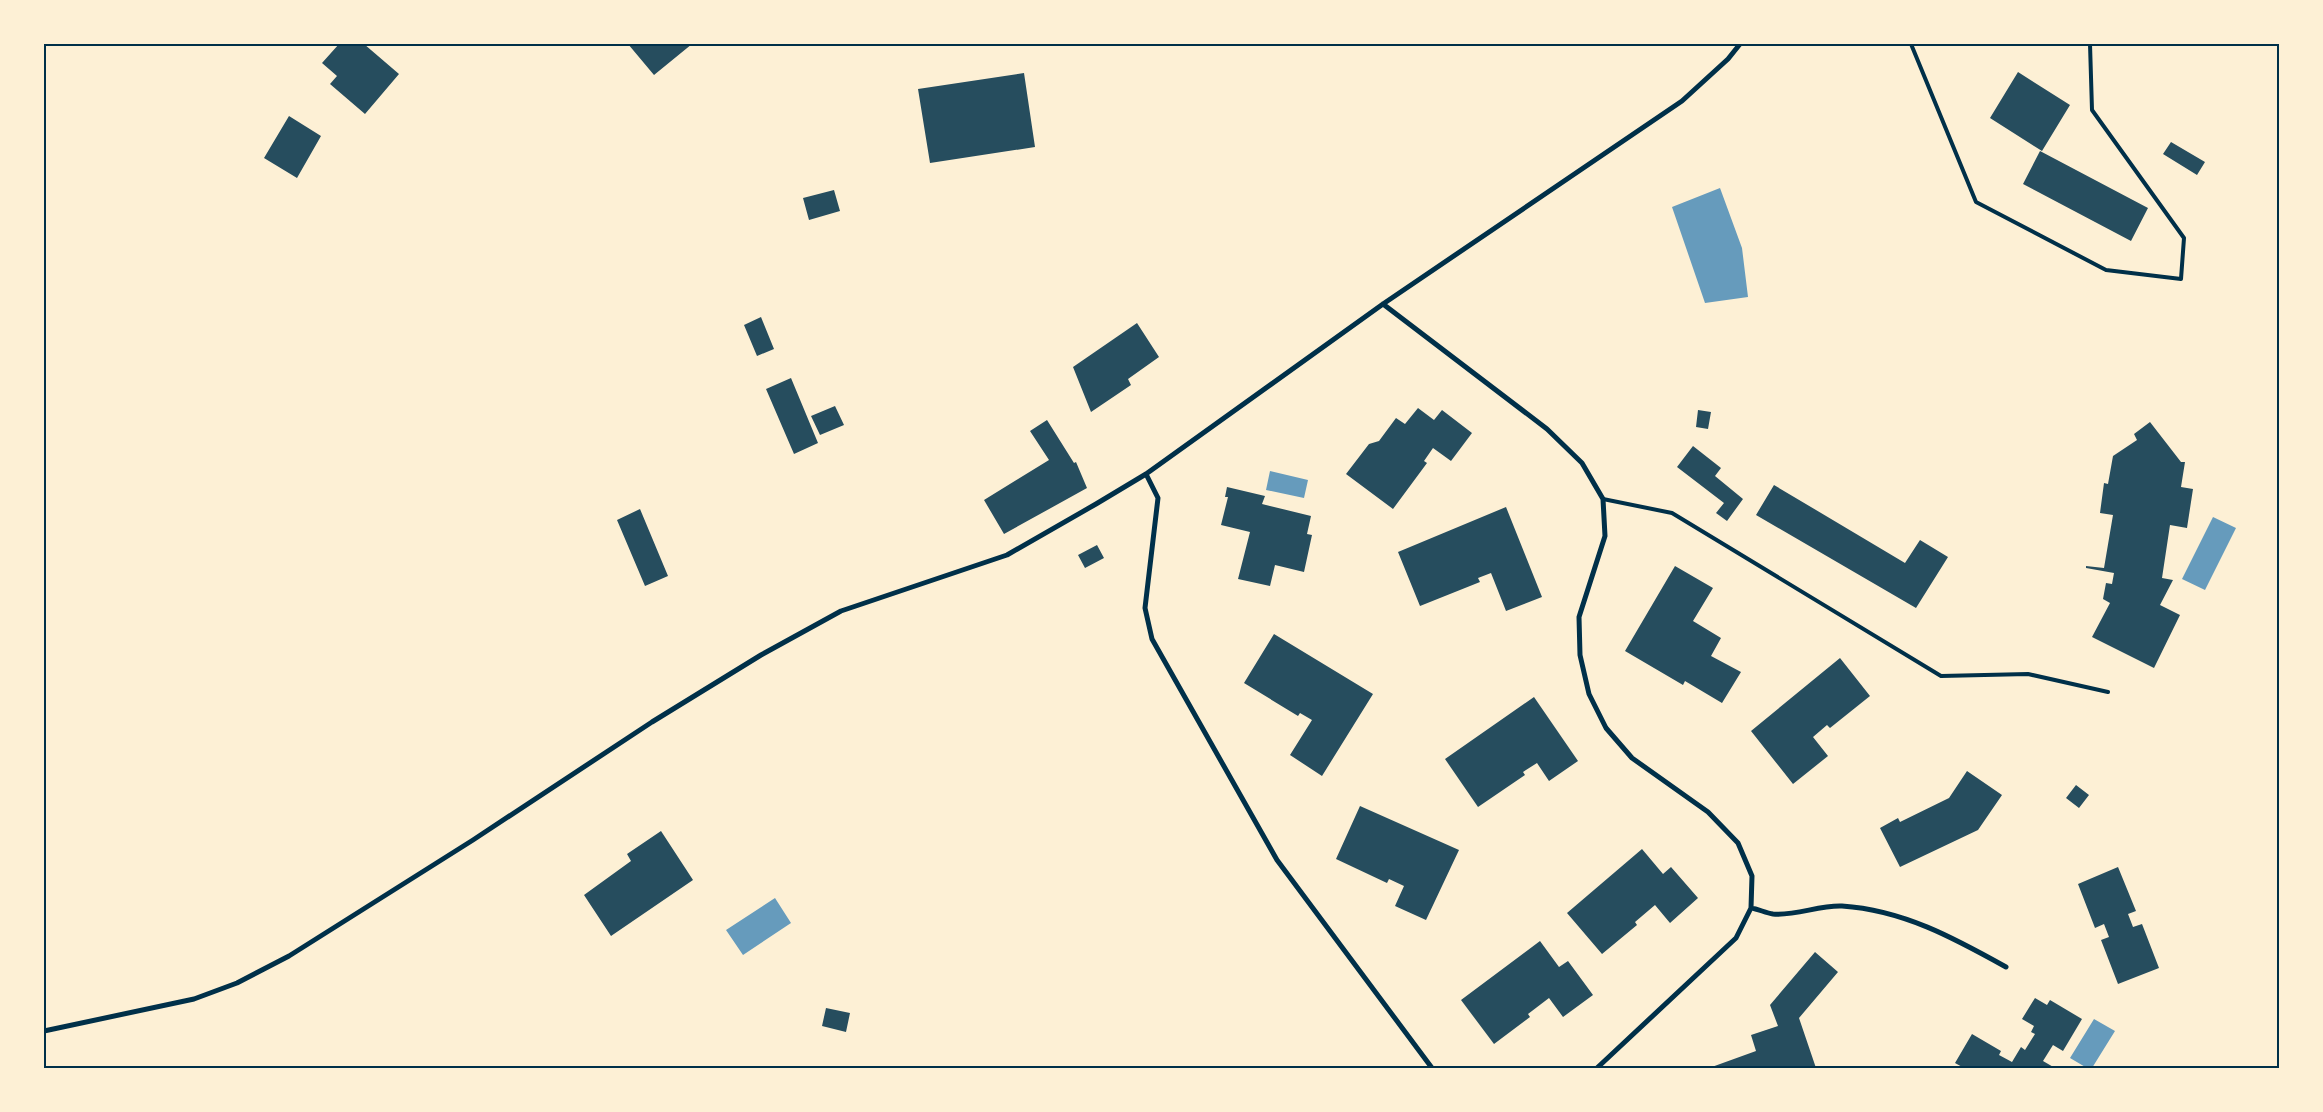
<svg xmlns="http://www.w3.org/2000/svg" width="2323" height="1112" viewBox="0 0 2323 1112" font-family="'Work Sans',sans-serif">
<rect width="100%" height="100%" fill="#fdf0d5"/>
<!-- water -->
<path fill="#669bbc" d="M1720 188 1742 248 1748 297 1705 303 1672 207Z
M1270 471 1308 480 1304 498 1266 490Z
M2213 517 2236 528 2205 590 2182 579Z
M775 898 791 923 743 955 726 930Z
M2094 1019 2115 1031 2092 1068H2087L2070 1058Z"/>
<!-- building -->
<path fill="#264d5e" d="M339 44H364L399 74 365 114 330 84 337 76 322 63Z
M628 44H692L654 75Z
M2018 72 2070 105 2042 151 1990 118Z
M1024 73 1035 147 930 163 918 89Z
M289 116 321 136 297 178 264 158Z
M2171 142 2205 162 2197 175 2163 154Z
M2040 151 2148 208 2131 241 2023 184Z
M834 190 840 211 809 220 803 198Z
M761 317 774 349 757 356 744 325Z
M1137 323 1159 357 1128 379 1131 385 1091 412 1073 367Z
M791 378 818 443 794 454 766 389Z
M835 406 844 425 820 435 811 416Z
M1418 408 1434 420 1442 410 1472 433 1451 461 1433 448 1424 461 1427 463 1393 509 1346 474 1369 444 1379 441 1396 418 1405 424Z
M1698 410 1711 412 1708 429 1696 427Z
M1047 420 1074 463 1076 462 1087 488 1004 534 984 500 1049 460 1030 431Z
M2150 422 2181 462H2185L2181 487 2193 489 2187 528 2170 525 2162 578 2173 580 2160 605 2180 615 2154 668 2092 637 2110 603 2103 599 2106 583 2112 584 2114 573 2086 568V566L2104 568 2113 515 2100 513 2104 483 2108 484 2113 456 2137 440 2134 434Z
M1693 446 1721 468 1715 476 1743 499 1727 521 1716 513 1724 503 1677 467Z
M1774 485 1905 563 1920 540 1948 557 1916 608 1756 515Z
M1227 487 1265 496 1262 504 1311 516 1307 534 1312 535 1304 572 1275 565 1270 586 1238 579 1250 532 1221 525 1228 497H1225Z
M1506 507 1542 597 1506 611 1491 573 1478 578 1480 582 1420 606 1398 552Z
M640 509 668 576 645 586 617 520Z
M1097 545 1104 558 1085 568 1078 555Z
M1675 566 1713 588 1693 621 1721 638 1711 656 1741 672 1722 703 1685 681 1683 685 1625 651Z
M1274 634 1373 694 1322 776 1290 755 1312 720 1300 713 1298 716 1244 683Z
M1840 658 1870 696 1830 728 1827 725 1813 737 1828 756 1793 784 1751 731Z
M1534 697 1578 761 1549 781 1537 763 1523 772 1525 775 1478 807 1445 759Z
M1967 771 2002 795 1978 830 1900 867 1880 828 1898 818 1900 822 1949 798Z
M2076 785 2089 795 2079 808 2066 798Z
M1360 806 1459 850 1426 920 1395 906 1404 886 1389 879 1387 883 1336 859Z
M661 831 693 880 611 936 584 895 631 861 627 854Z
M1642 849 1663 874 1671 867 1698 898 1670 923 1655 905 1635 922 1637 925 1602 954 1567 913Z
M2118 867 2136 911 2128 914 2133 927 2142 924 2159 968 2118 984 2101 940 2109 937 2104 924 2095 928 2078 884Z
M1540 941 1559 967 1568 961 1593 995 1563 1017 1549 998 1528 1014 1530 1017 1494 1044 1461 1000Z
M1815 952 1838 972 1799 1018 1816 1068H1709L1756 1051 1751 1035 1778 1026 1770 1005Z
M2035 998 2047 1005 2050 1000 2082 1019 2063 1051 2053 1045 2043 1061 2055 1068H1964L1955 1063 1972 1034 2001 1051 1999 1055 2012 1062 2021 1047 2025 1050 2035 1034 2031 1032 2034 1026 2022 1019Z
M826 1008 850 1013 846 1032 822 1026Z"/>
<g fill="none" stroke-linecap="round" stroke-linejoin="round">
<!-- service -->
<path stroke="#003049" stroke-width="4" d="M1911 44 1976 202 2106 270 2181 279 2184 238 2092 110 2090 44
M1603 499 1672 513 1941 676 2028 674 2108 692"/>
<!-- minor -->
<path stroke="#003049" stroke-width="5" d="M1383 304 1547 429 1582 463 1603 499 1605 536 1579 617 1580 655 1589 694 1606 728 1632 758 1708 812 1738 843 1752 876 1751 908 1736 938 1597 1068
M1146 474 1158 498 1145 608 1152 639 1277 860 1432 1068
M1751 908C1758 909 1766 913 1773 914 1796 916 1819 905 1842 906 1903 910 1954 938 2006 967
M44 1031 194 999 237 983 289 956 473 840 652 722 761 655 841 611 1007 555 1096 504 1146 474 1383 304 1682 101 1728 59 1740 44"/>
</g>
<!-- border -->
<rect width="2323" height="1112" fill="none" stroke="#fdf0d5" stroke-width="90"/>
<rect x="45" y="45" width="2233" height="1022" fill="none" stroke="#003049" stroke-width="2"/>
</svg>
